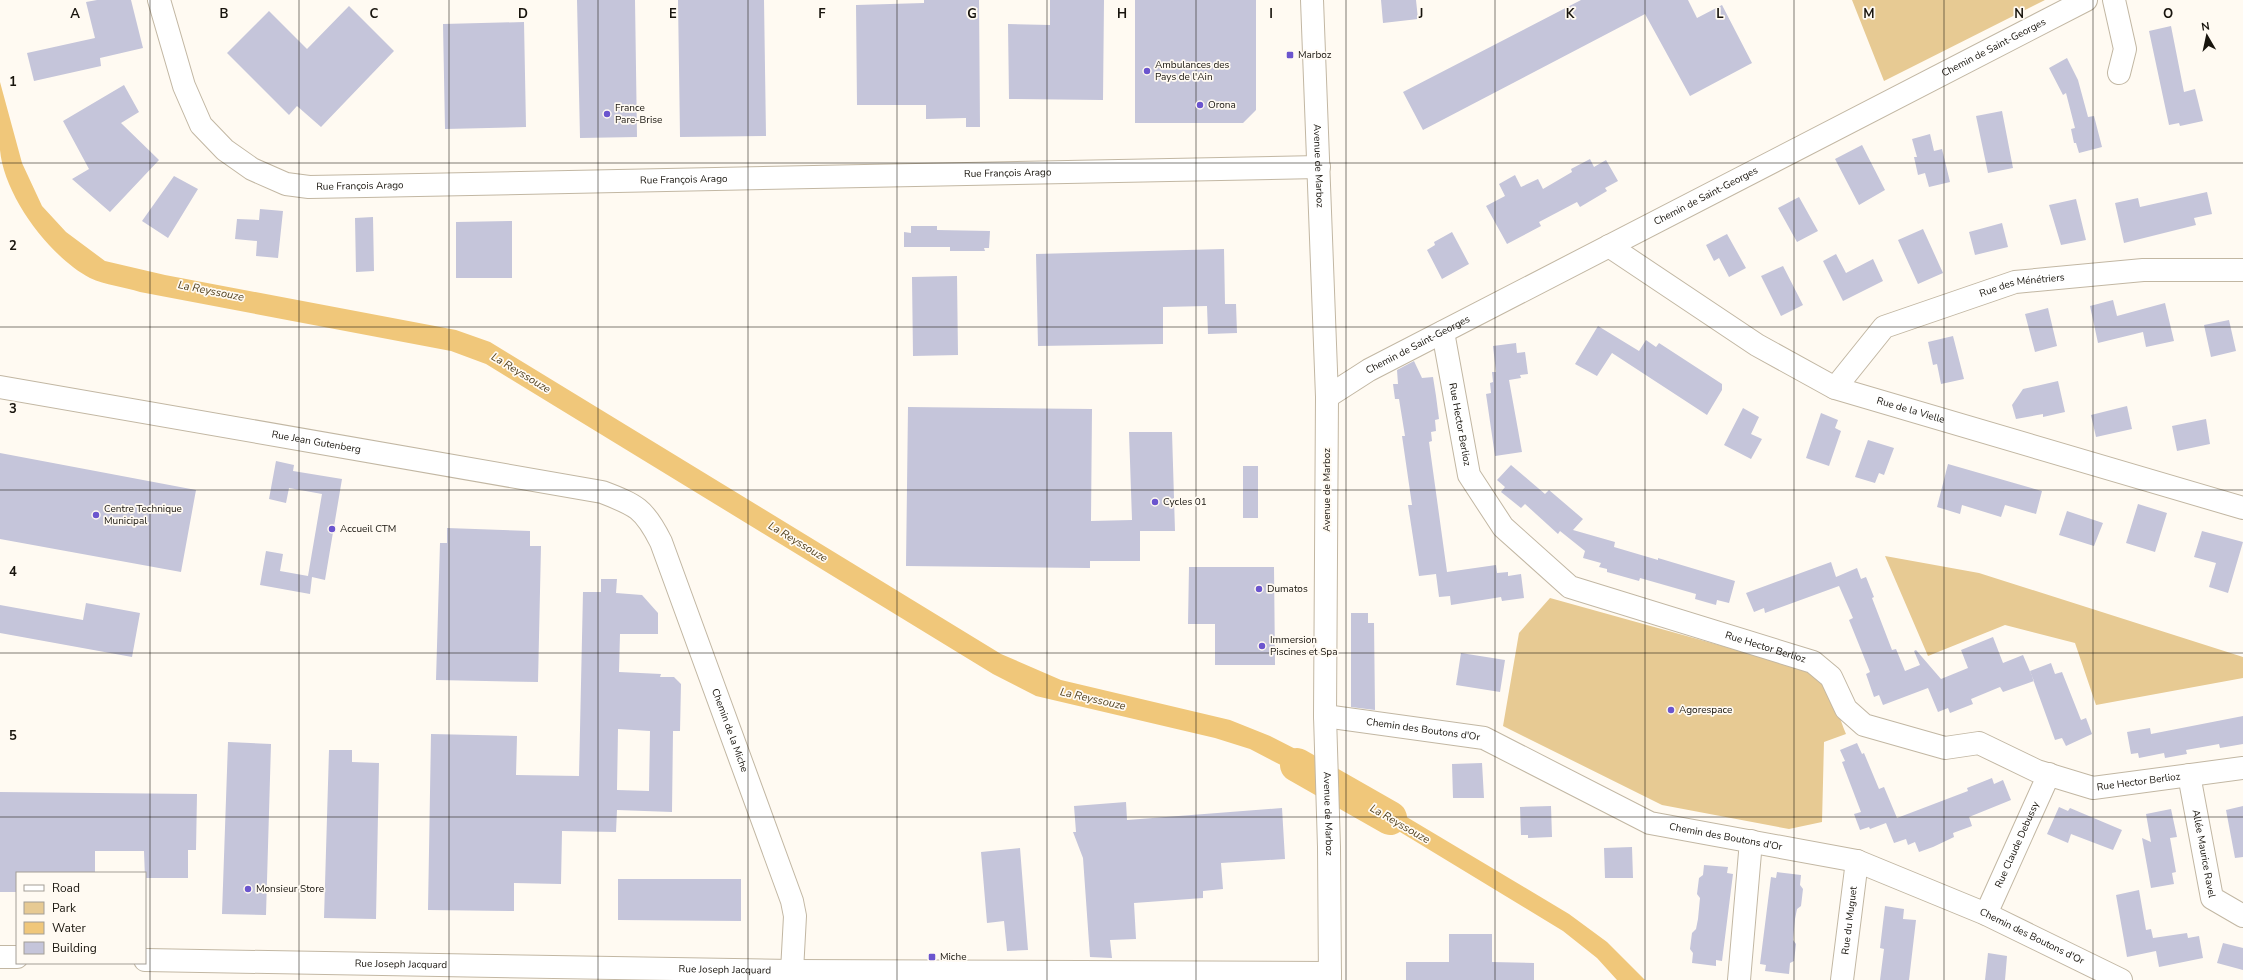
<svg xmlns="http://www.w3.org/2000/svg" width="2243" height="980" viewBox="0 0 2243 980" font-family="'Nunito Sans',sans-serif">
<rect width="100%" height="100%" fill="#fffaf2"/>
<!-- green -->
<path fill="#e7ca93" d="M1852 0H2045L1884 81Z
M1885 556 1979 573 2243 657V678L2096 705 2075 643 2005 625 1928 656Z
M1550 598 1798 667C1832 682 1833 701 1846 734L1824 742 1822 822 1789 829 1662 805 1503 726 1519 633Z"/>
<!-- water -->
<path fill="#f0c77a" d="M0 82 22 163 42 206 66 232 105 261 165 275 456 330 490 342 1001 654 1061 680 1230 720 1270 736 1319 761 1321 786 1250 749 1215 738 1036 696 993 674 486 364 451 351 140 292C125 287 105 285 90 278 50 257 4 196 0 150 0 128 0 105 0 82Z
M1348 782 1569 914 1607 942 1645 980H1617L1597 958 1563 931 1349 801Z"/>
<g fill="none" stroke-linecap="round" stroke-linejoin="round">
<!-- river -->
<path stroke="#f0c77a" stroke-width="34" d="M1297 765 1390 818"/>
</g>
<!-- building -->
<path fill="#c5c5da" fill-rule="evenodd" d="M97 0H131L143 48 100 58 101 66 34 81 27 53 95 38 86 2Z
M577 0H635L637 137 580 138Z
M678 0H764L766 136 680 137Z
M924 0H979L980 127H966V118L926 119V105H857L856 5 924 3Z
M1050 0H1104L1103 100 1009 99 1008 24 1050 25Z
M1135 0H1256V110L1243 123H1135Z
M1381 0H1416L1418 19 1383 23Z
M1581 0H1688L1697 18 1722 5 1752 63 1690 96 1645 14 1423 130 1403 92Z
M349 6 394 51 321 127 297 106 289 115 227 53 269 11 307 49Z
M524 22 526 127 445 129 443 24Z
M2171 26 2184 92 2195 89 2203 121 2180 126 2179 123 2169 125 2149 31Z
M2067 58 2078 80 2088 117 2094 116 2102 147 2079 153 2076 143H2074L2071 129 2075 128 2066 93 2063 95 2049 68Z
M124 85 139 112 121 123 159 160 110 212 72 179 89 169 63 121Z
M2002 111 2013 168 1988 173 1976 116Z
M1930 134 1934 151 1942 149 1950 182 1929 187 1925 173 1918 175 1914 157H1917L1912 139Z
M1862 145 1885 190 1859 205 1835 159Z
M1590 159 1594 167 1606 160 1618 181 1605 188 1607 191 1580 207 1577 202 1539 222 1541 226 1507 244 1486 206 1505 196 1499 184 1515 175 1521 187 1538 179 1543 189 1572 172 1571 169Z
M174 176 198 189 168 238 142 221Z
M2207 192 2212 214 2194 218 2196 225 2124 243 2115 203 2138 198 2140 207Z
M1799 197 1818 231 1797 242 1778 208Z
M2076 199 2086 240 2061 245 2049 205Z
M260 209 283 211 278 258 256 256 257 241 235 239 237 219 259 220Z
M373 217 374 271 356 272 355 218Z
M512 221V278H456V222Z
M2002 223 2008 247 1975 255 1969 232Z
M911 226H937V230L990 231 989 248H984L985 251H950V247H904V232L911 233Z
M1923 229 1943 273 1918 284 1898 240Z
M1452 232 1469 264 1442 279 1427 250 1435 245 1434 242Z
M1727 234 1746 268 1729 277 1719 258 1714 261 1706 245Z
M1224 249 1225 304H1236L1237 333 1208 334 1207 306 1163 307V344L1038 346 1036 254Z
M1836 254 1846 273 1873 259 1883 281 1843 301 1823 261Z
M1783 266 1803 305 1781 316 1761 276Z
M957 276 958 355 913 356 912 277Z
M2113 300 2117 316 2165 303 2174 341 2146 347 2143 332 2098 343 2090 306Z
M2048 308 2057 346 2035 352 2025 314Z
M2229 320 2236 351 2211 357 2204 325Z
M1598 326 1639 351 1646 340 1656 347 1659 343 1722 384V390L1707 415 1612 353 1597 376 1575 364Z
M1953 336 1964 379 1941 384 1937 364 1933 365 1928 342Z
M1516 343 1517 353 1525 352 1528 374 1520 375 1521 378 1509 380 1522 452 1495 456 1486 394 1491 393 1490 383 1493 382 1492 372H1496L1493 346Z
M1414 361 1422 378 1433 377 1436 396 1439 419 1435 420 1436 431 1431 432 1432 441 1429 442 1447 572 1496 565 1497 573 1508 572V576L1521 574 1524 598 1502 601 1501 597 1451 605 1450 596 1439 597 1436 574 1419 576 1408 505H1412L1402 436H1405L1399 399H1395L1393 384H1398L1397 370Z
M2058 381 2065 412 2043 417V414L2016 419 2012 405 2023 389Z
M2127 406 2132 429 2096 437 2091 415Z
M908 407 1092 409 1091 521 1132 520 1129 432H1172L1175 531H1140V561H1090V568L906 566Z
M1743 408 1759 417 1751 434 1762 439 1751 459 1724 445Z
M1821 413 1838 420 1835 428 1841 431 1829 466 1806 458Z
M2206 419 2210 444 2177 451 2172 426Z
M1868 440 1894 448 1884 475 1879 473 1875 483 1855 477Z
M0 453 196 490 181 572 0 539Z
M276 461 294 465 293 471 342 479 325 580 312 577 310 594 260 585 266 551 283 554 280 571 308 576 322 494 289 488 286 503 269 499Z
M1948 464 2042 491 2036 514 2005 505 2001 517 1962 505 1960 514 1937 507Z
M1511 465 1545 494 1549 490 1583 519 1573 530 1615 542 1614 547 1658 560V558L1735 581 1729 603 1717 600 1716 605 1695 599 1696 594 1640 578 1639 581 1607 572V569L1599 567 1601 563 1583 558 1585 551 1560 531 1558 534 1525 504 1521 508 1501 492 1505 487 1497 480Z
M1243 466H1258V518H1243Z
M2138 504 2167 513 2155 552 2126 543Z
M2067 511 2103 523 2094 546 2059 535Z
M447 528 530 531V546H541L538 682 436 680 440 543H447Z
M2202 531 2243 542 2228 593 2209 587 2216 563 2194 557Z
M1831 562 1836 577 1857 568 1861 579 1866 577 1874 597 1872 598 1892 650 1896 649 1905 671 1920 665 1914 651 1916 650 1941 679 1968 668 1961 650 1993 637 2003 663 2023 655 2034 681 2003 692 2000 687 1971 699 1973 704 1950 713 1948 708 1938 712 1928 688 1883 705 1879 695 1874 697 1866 674 1870 672 1849 620 1853 618 1839 586 1765 613 1764 608 1754 612 1746 593Z
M1189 567H1274L1275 665H1215V624H1188Z
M601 579H617L616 593 642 595 658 613V634H620L619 672 661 674 660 677H674L681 684 680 731H673L672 812 617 810 616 832 562 831 561 884 514 883V911L428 910 431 734 517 736 516 775 579 776 583 592H601ZM618 729 650 731 649 791 617 790Z
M86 603 140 613 132 657 0 633V605L83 620Z
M1351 613H1368V623H1374L1375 710 1351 707Z
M1461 653 1505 660 1500 692 1456 685Z
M2051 663 2055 674 2062 672 2081 720 2086 718 2092 734 2066 746 2062 738 2055 740 2030 671Z
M2243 716V744L2220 748 2219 744 2186 750 2187 754 2165 758 2164 753 2139 758 2138 753 2131 754 2127 732 2150 728 2151 734Z
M228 742 271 744 266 915 222 914Z
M1857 743 1862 754 1864 753 1879 789 1884 787 1897 818 1968 791 1967 788 1992 778 1994 784 2003 780 2011 800 1969 817 1972 826 1953 833 1954 837 1933 847 1919 852 1915 842 1908 845 1906 839 1894 843 1886 823 1870 829 1869 827 1860 830 1854 814 1861 812 1842 762 1845 761 1840 750Z
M329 750H352V762L379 763 376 919 324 918Z
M1482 763 1484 798H1453L1452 764Z
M0 792 197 794 196 850H188V878H145L144 851H95V873H17V892H0Z
M1126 802 1127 820 1282 808 1285 859 1221 863 1223 889 1203 891V898L1134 903 1136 939 1110 940 1112 958 1090 957 1083 858 1073 832H1076L1074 806Z
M1551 806 1552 837 1528 838V835H1521L1520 807Z
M2243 806V857L2235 858 2226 810Z
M2059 807 2068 811 2070 808 2122 830 2113 850 2071 834 2068 843 2047 834Z
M2171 809 2177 837 2170 838 2176 872 2172 873 2174 884 2151 888 2142 838 2151 842 2146 814Z
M1632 847 1633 878H1605L1604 848Z
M1020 848 1028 950 1007 951 1004 921 987 923 981 852Z
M1704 865 1728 867 1727 873 1733 874 1722 961 1716 960V966L1692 963 1693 953 1690 949 1692 933 1696 929 1698 919 1700 898 1697 894 1699 878 1703 875Z
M1777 872 1801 875 1800 885 1803 889 1801 906 1797 909 1795 919 1793 940 1796 944 1794 961 1790 963 1789 974 1765 971 1766 965 1760 964 1771 877 1776 878Z
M618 879H741V921L618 920Z
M2139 890 2146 930 2151 929 2153 938 2187 933 2188 938 2199 936 2203 958 2159 967 2156 951 2127 957 2116 895Z
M1885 906 1904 909 1903 919 1916 920 1909 980H1880L1884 949 1880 948Z
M1449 934H1492V962L1534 963V980H1406V962H1449Z
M2223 943 2243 948V970L2217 963Z
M1988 953 2007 956 2005 980H1985Z"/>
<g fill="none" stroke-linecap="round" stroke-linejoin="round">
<defs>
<g id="minor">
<path id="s1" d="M159 0 184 86 201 125 225 150 252 169 286 184 309 187 366 186 1319 167"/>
<path d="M2114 0 2125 49 2119 73"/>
<path id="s2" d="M1609 246 1757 345 1835 388 2243 508"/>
<path id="s3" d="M1443 332 1469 475 1503 527 1570 587 1813 662 1831 677 1846 709 1864 725 1945 748 1979 743 2037 771 2093 788 2243 768"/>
<path id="s4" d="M0 387 602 492C636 505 644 508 661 542L792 901 795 916 792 971"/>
<path id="s5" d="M1835 388 1884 327 2015 282 2143 270H2243"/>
<path id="s6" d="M1327 397 1369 370 2086 0"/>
<path id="s7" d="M1325 716 1484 738 1650 823 1857 861 1986 914 2121 980"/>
<path id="s8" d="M2189 775 2212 898 2243 916"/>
<path id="s9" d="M1986 914 2049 774"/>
<path d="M0 957H17"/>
<path id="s10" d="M145 960 792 971 1330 973"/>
<path d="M1739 980 1751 841"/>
<path id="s11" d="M1842 980 1857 861"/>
</g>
<g id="major">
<path id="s12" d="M1312 0 1327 397 1325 716 1329 847 1330 980"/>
</g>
</defs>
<!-- minor casing -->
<use href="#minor" stroke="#c2b7a3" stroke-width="24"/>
<!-- major casing -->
<use href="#major" stroke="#c2b7a3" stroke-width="24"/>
<!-- minor -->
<use href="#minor" stroke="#fff" stroke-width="22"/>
<!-- major -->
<use href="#major" stroke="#fff" stroke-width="22"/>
</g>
<!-- grid -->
<path fill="none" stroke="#18140d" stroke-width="1" stroke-opacity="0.55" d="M150 0V980M299 0V980M449 0V980M598 0V980M748 0V980M897 0V980M1047 0V980M1196 0V980M1346 0V980M1495 0V980M1645 0V980M1794 0V980M1944 0V980M2093 0V980M0 163H2243M0 327H2243M0 490H2243M0 653H2243M0 817H2243"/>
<!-- markers -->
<g fill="#6b55ce" stroke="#fffaf2" stroke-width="1.5">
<rect x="1286" y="51" width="8" height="8" rx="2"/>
<circle cx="1147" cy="71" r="4"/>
<circle cx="1200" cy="105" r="4"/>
<circle cx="607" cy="114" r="4"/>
<circle cx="1155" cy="502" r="4"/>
<circle cx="96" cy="515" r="4"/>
<circle cx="332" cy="529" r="4"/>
<circle cx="1259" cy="589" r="4"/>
<circle cx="1262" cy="646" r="4"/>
<circle cx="1671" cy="710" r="4"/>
<circle cx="248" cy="889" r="4"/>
<rect x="928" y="953" width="8" height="8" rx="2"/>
</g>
<g text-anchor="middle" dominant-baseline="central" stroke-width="3.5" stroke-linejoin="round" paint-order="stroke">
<!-- street labels -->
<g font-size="10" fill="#18140d" stroke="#fffaf2">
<text stroke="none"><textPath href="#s6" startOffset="753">Chemin de Saint-Georges</textPath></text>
<text stroke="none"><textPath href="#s12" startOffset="166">Avenue de Marboz</textPath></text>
<text stroke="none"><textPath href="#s1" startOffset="959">Rue François Arago</textPath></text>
<text stroke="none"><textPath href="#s1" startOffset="635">Rue François Arago</textPath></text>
<text stroke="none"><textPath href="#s1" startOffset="311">Rue François Arago</textPath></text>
<text stroke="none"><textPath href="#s6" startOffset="429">Chemin de Saint-Georges</textPath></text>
<text stroke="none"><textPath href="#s5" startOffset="223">Rue des Ménétriers</textPath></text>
<text stroke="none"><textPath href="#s6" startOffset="105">Chemin de Saint-Georges</textPath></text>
<text stroke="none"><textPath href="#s2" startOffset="346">Rue de la Vielle</textPath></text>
<text stroke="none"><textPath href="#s3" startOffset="94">Rue Hector Berlioz</textPath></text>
<text stroke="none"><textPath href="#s4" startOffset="321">Rue Jean Gutenberg</textPath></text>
<text transform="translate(1327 490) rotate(-90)">Avenue de Marboz</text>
<text stroke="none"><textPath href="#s3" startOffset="502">Rue Hector Berlioz</textPath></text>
<text stroke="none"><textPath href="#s7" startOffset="99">Chemin des Boutons d'Or</textPath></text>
<text stroke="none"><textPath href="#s4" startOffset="892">Chemin de la Miche</textPath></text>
<text stroke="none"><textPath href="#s3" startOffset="922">Rue Hector Berlioz</textPath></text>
<text stroke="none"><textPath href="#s12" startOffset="814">Avenue de Marboz</textPath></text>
<text stroke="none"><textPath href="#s7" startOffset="424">Chemin des Boutons d'Or</textPath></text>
<text stroke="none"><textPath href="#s9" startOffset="76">Rue Claude Debussy</textPath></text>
<text stroke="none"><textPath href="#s8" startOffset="80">Allée Maurice Ravel</textPath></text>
<text stroke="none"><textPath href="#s11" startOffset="60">Rue du Muguet</textPath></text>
<text stroke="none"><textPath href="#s7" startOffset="748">Chemin des Boutons d'Or</textPath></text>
<text stroke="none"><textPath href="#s10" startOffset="256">Rue Joseph Jacquard</textPath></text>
<text stroke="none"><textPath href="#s10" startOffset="580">Rue Joseph Jacquard</textPath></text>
</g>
<!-- poi labels -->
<g font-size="10" fill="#18140d" stroke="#fffaf2" text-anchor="start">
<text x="1298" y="55">Marboz</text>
<text x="1155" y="65">Ambulances des<tspan x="1155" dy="12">Pays de l'Ain</tspan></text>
<text x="1208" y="105">Orona</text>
<text x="615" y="108">France<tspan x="615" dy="12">Pare-Brise</tspan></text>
<text x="1163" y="502">Cycles 01</text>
<text x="104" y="509">Centre Technique<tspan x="104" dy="12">Municipal</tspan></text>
<text x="340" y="529">Accueil CTM</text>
<text x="1267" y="589">Dumatos</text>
<text x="1270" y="640">Immersion<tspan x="1270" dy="12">Piscines et Spa</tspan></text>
<text x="1679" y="710">Agorespace</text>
<text x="256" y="889">Monsieur Store</text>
<text x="940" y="957">Miche</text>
</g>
<!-- water labels -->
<g font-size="11" font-style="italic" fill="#51401f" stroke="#fffaf2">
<text transform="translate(211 291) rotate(11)">La Reyssouze</text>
<text transform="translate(521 373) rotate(31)">La Reyssouze</text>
<text transform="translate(798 542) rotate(31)">La Reyssouze</text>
<text transform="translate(1093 699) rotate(13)">La Reyssouze</text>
<text transform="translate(1400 824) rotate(30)">La Reyssouze</text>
</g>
</g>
<g font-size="13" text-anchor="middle" font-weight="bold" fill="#18140d" stroke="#fffaf2" stroke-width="3.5" stroke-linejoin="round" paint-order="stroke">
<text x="75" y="18">A</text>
<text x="224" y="18">B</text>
<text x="374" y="18">C</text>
<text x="523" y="18">D</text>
<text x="673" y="18">E</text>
<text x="822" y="18">F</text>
<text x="972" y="18">G</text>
<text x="1122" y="18">H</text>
<text x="1271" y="18">I</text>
<text x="1421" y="18">J</text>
<text x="1570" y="18">K</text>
<text x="1720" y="18">L</text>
<text x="1869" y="18">M</text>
<text x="2019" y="18">N</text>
<text x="2168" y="18">O</text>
<text x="13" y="86">1</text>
<text x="13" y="250">2</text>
<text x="13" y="413">3</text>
<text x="13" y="576">4</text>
<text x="13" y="740">5</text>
</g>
<!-- legend -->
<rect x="16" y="872" width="130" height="92" fill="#fffaf2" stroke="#a39e96"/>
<rect x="24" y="885" width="20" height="6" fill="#ffffff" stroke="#a39e96"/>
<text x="52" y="892" font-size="12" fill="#18140d">Road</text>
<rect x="24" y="902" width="20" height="12" fill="#e7ca93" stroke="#a39e96"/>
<text x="52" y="912" font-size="12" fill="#18140d">Park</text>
<rect x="24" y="922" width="20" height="12" fill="#f0c77a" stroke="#a39e96"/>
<text x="52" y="932" font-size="12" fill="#18140d">Water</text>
<rect x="24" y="942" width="20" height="12" fill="#c5c5da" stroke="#a39e96"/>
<text x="52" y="952" font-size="12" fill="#18140d">Building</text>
<!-- north arrow -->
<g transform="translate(2207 36) rotate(351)" stroke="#fffaf2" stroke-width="3" paint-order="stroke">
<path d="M0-3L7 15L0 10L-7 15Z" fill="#18140d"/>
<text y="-6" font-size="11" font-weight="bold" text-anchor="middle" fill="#18140d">N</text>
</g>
</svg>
